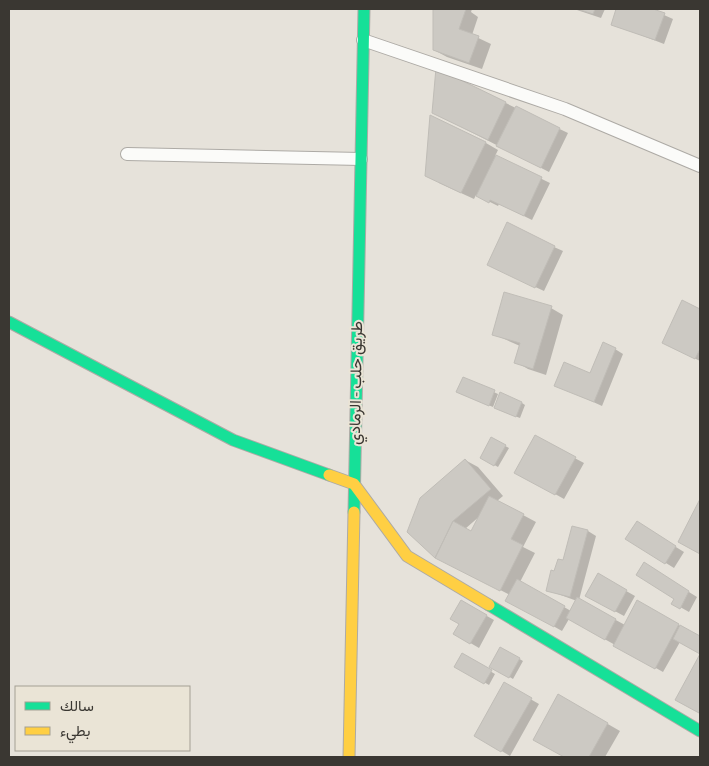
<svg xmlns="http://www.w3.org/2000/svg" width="709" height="766" viewBox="0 0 709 766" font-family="'Source Sans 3',Vazirmatn,sans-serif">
<rect width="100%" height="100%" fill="#e6e2da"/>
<!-- shadow -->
<path fill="#0003" fill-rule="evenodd" d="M434 9H472L471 12 478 17 472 35 491 44 482 69 447 57 434 50Z
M574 9H605L601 18Z
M618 9H656L655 11 673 19 664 44 612 24Z
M437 70 568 133 549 172 446 119Z
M431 117 486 143 498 150 495 156 550 183 532 220 499 204 498 206 476 195 474 199 439 183Z
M554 247 563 251 544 291 497 269Z
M683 302 700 310V361L672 347Z
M551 308 563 315 546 375 528 369 516 362 520 346 493 334Z
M615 349 623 354 602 406 556 385 591 374Z
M463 378 498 394 493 407 461 394Z
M522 403 525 405 520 418 499 410Z
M535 437 584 463 564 499 516 472Z
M492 439 509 448 498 467 482 458Z
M465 460 478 467 503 496 497 501 536 522 523 547 535 553 520 582 571 611 577 601 547 590 555 572 588 531 596 536 579 600 625 625 637 602 700 637V653L680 642 663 672 569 619 562 631 507 600 510 595 436 557ZM481 515 472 532 465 529Z
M700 501V553L680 542Z
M645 528 684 552 674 568 627 539Z
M652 569 697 597 689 612 673 603 676 599Z
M598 575 635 596 624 616 587 596Z
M462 602 494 620 479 648 455 634 460 624Z
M501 648 523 661 513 679 491 666Z
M462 655 495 674 489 685 456 666Z
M700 657V713L677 700Z
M504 684 539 704 510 756 475 735Z
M559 696 620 731 605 757H566L534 739Z"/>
<!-- building -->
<path fill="#ccc9c3" stroke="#c0bdb7" d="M433 9H466L459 29 479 36 469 63 433 50Z
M577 9H595L593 14Z
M616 9H653L665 13 655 40 611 25Z
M436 68 506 102 488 140 432 113Z
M516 106 560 128 541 168 496 146Z
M430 115 486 142 461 193 425 176Z
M496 155 542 177 524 216 490 200 489 203 476 196Z
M507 222 555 246 535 288 487 265Z
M504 292 552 306 533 369 514 363 520 343 492 335Z
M682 300 700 309V349L695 359 662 343Z
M603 342 616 348 594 402 554 386 564 362 590 373Z
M463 377 495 390 489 406 456 392Z
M500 392 522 402 516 417 494 408Z
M535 435 576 457 555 495 514 473Z
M491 437 506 445 494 466 480 458Z
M465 459 491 489 453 521 435 558 407 532 420 498Z
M489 496 524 514 511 539 523 545 500 591 435 558 453 521 471 531Z
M700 499V554L678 542Z
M637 521 676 546 665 564 625 539Z
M572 526 588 530 570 597 546 591 551 570 554 571 558 559 563 560Z
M644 562 689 591 680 609 671 604 674 599 636 575Z
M598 573 627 590 615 612 585 596Z
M517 579 565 606 554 627 505 601Z
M577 597 616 619 605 640 566 618Z
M461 600 487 615 470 644 453 634 459 624 450 619Z
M637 600 679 624 655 669 613 646Z
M680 625 700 636V654L673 639Z
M500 647 520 658 509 678 489 667Z
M462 653 492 670 484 684 454 667Z
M700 654V711L699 713 675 700Z
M504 682 532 698 501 752 474 736Z
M558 694 608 723 589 757H564L533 740Z"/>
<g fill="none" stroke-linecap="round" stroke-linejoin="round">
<defs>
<path id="lane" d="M363 40 565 109 700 166
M127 154 361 159"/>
<path id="fast" d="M9 322 233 440 329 475
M354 512 364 9
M489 605 700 731"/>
<path id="slow" d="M329 475 354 484 407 556 489 605
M349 757 354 512"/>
</defs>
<!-- lane casing -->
<use href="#lane" stroke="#adaaa5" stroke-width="14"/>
<!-- fast casing -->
<use href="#fast" stroke="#adaaa5" stroke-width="13"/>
<!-- slow casing -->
<use href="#slow" stroke="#adaaa5" stroke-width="13"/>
<!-- lane -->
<use href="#lane" stroke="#fbfbf9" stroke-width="12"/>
<!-- fast -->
<use href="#fast" stroke="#16e098" stroke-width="11"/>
<!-- slow -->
<use href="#slow" stroke="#ffcf43" stroke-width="11"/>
</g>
<g text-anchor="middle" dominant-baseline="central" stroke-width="4" stroke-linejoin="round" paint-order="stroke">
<!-- street labels -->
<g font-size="16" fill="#3a3732" stroke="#eae4d6">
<text transform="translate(356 383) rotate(-89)">طريق حلب - الرمادي</text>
</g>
</g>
<!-- border -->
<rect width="709" height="766" fill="none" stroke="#3a3732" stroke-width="20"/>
<!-- legend -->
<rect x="15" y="686" width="175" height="65" fill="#eae4d6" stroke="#a49f94"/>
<rect x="25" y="702" width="25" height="8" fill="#16e098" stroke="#a49f94"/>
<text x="60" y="711" font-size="15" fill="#3a3732">سالك</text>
<rect x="25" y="727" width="25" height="8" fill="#ffcf43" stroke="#a49f94"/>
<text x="60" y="736" font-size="15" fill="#3a3732">بطيء</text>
</svg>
